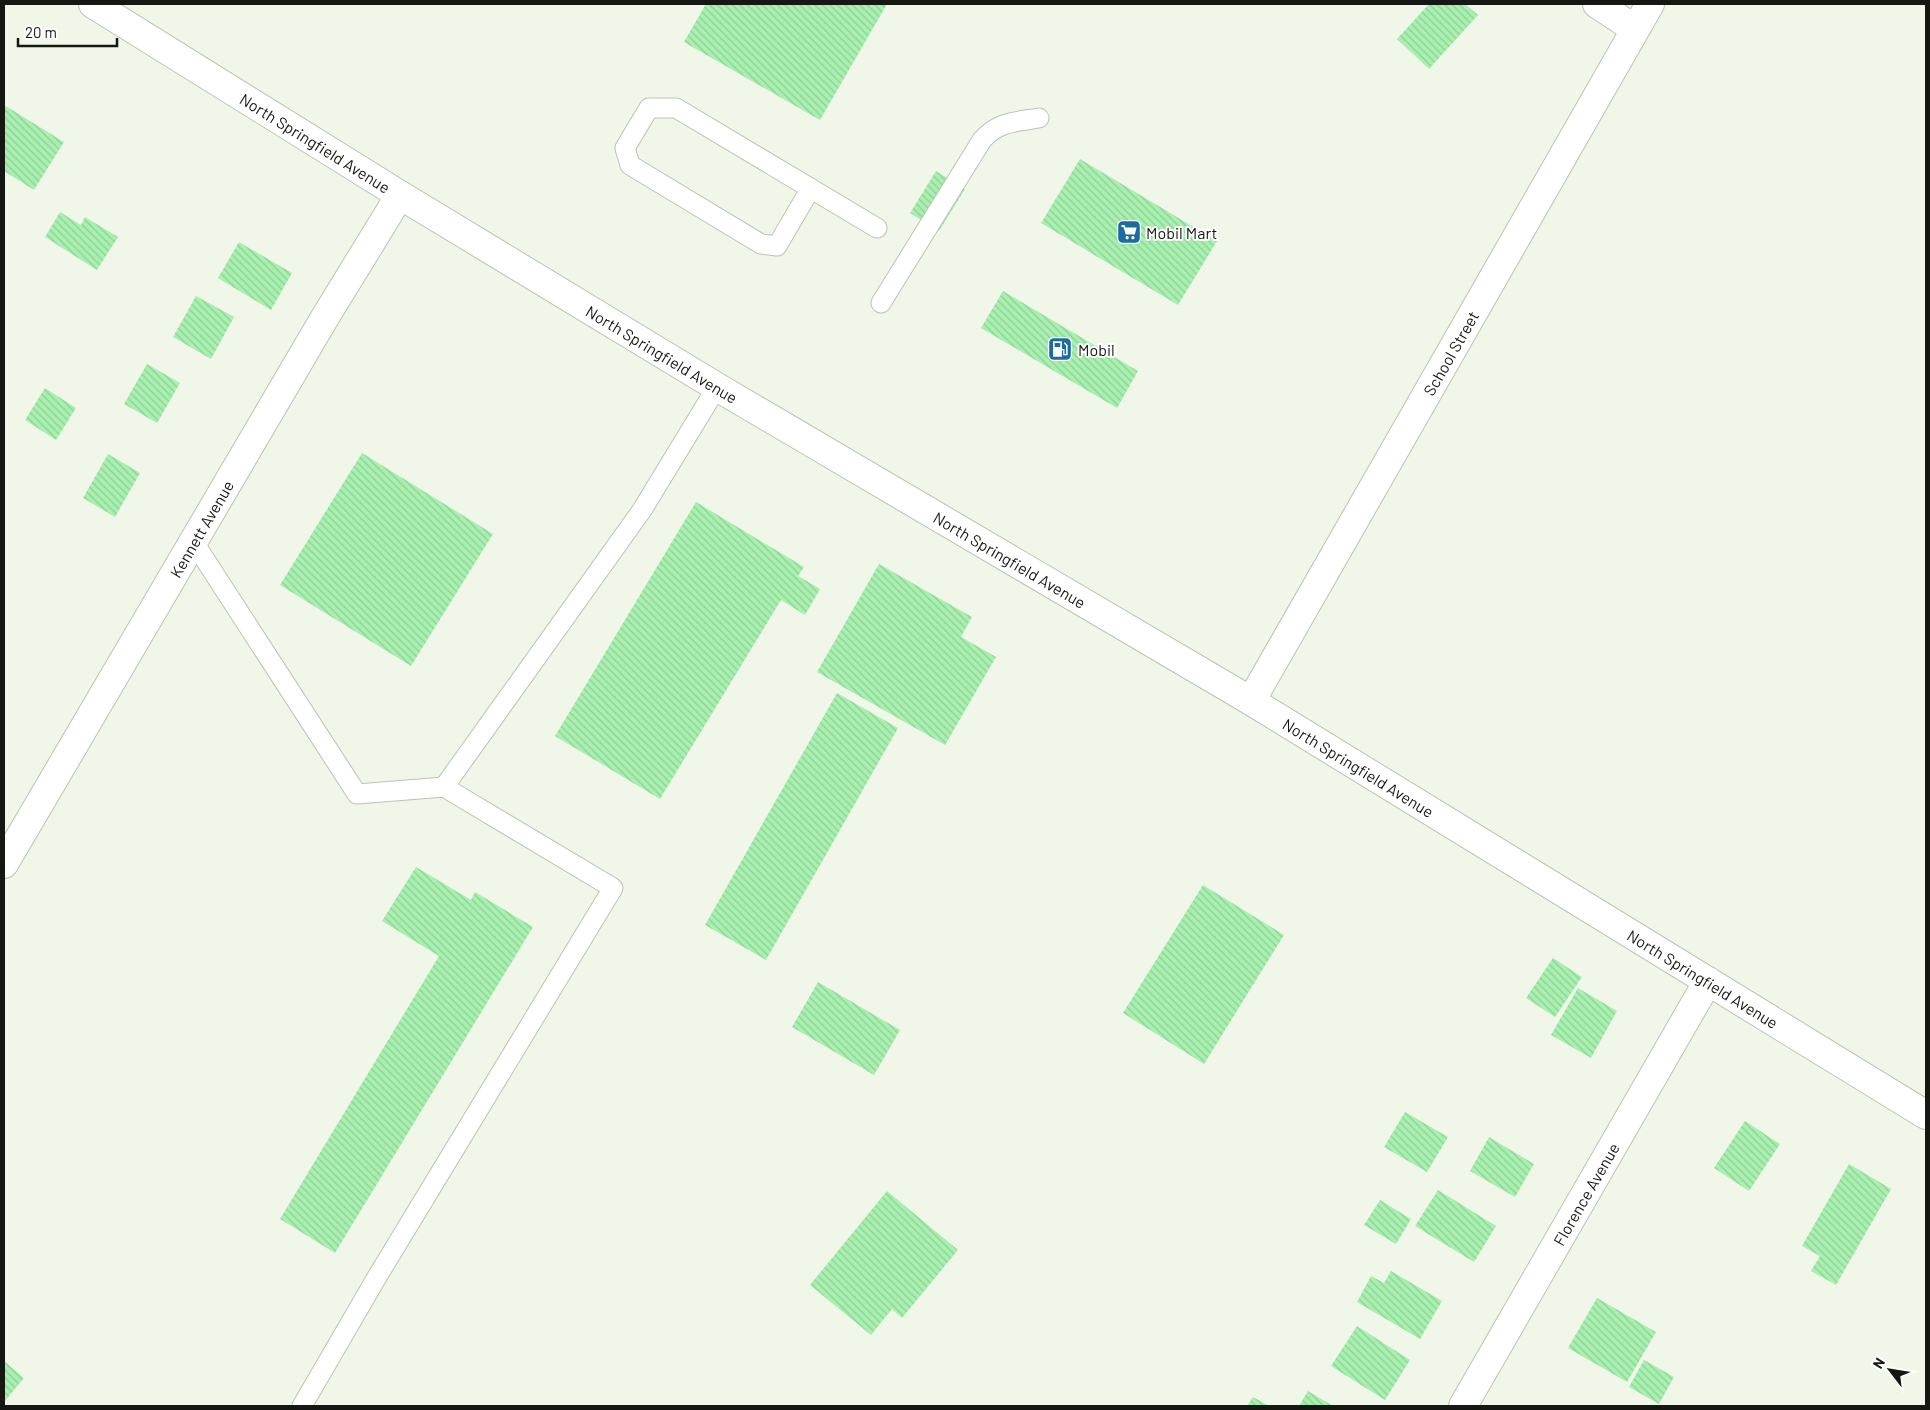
<svg xmlns="http://www.w3.org/2000/svg" width="1930" height="1410" viewBox="0 0 1930 1410" font-family="Barlow,sans-serif">
<defs>
<pattern id="building-back-hatch" width="6" height="6" patternUnits="userSpaceOnUse" patternTransform="scale(1.25)"><rect width="6" height="6" fill="#a7f0af"/><path d="M-1 5l2 2M0 0l6 6M5-1l2 2" fill="none" stroke="#8fcd96"/></pattern>
</defs>
<rect width="100%" height="100%" fill="#f1f7e8"/>
<!-- building -->
<path fill="url(#building-back-hatch)" d="M706 4H887L820 120 684 42Z
M1429 4H1465L1478 15 1429 69 1397 39Z
M4 105 64 142 34 190 4 171Z
M1080 159 1217 241 1178 305 1041 223Z
M936 171 965 189 939 231 910 213Z
M60 212 81 225 85 217 118 237 97 270 45 237Z
M239 242 292 273 271 310 218 278Z
M1003 291 1138 371 1117 408 981 328Z
M196 296 234 317 211 359 173 337Z
M147 364 180 383 157 423 124 404Z
M45 388 76 408 56 440 25 420Z
M362 453 493 534 411 666 280 585Z
M108 454 140 473 115 517 83 498Z
M696 502 804 567 798 576 820 589 805 615 781 600 660 799 555 736Z
M879 564 972 617 961 637 996 657 945 745 817 672Z
M837 693 898 728 766 960 705 925Z
M416 867 471 900 475 892 533 927 335 1253 280 1219 439 956 382 921Z
M1203 885 1284 935 1204 1064 1123 1013Z
M1553 958 1582 977 1555 1017 1526 998Z
M818 982 900 1030 874 1075 792 1027Z
M1578 988 1617 1011 1591 1058 1551 1035Z
M1405 1112 1448 1137 1427 1172 1384 1147Z
M1745 1121 1780 1144 1749 1191 1714 1168Z
M1489 1137 1534 1164 1515 1197 1470 1171Z
M1849 1164 1891 1189 1836 1285 1811 1271 1820 1256 1802 1246Z
M1438 1190 1496 1226 1474 1262 1415 1226Z
M887 1191 958 1250 902 1318 892 1309 871 1335 810 1285Z
M1380 1200 1411 1219 1396 1244 1364 1225Z
M1391 1271 1442 1301 1420 1339 1357 1302 1371 1276 1384 1283Z
M1597 1298 1656 1332 1627 1382 1568 1348Z
M1357 1326 1410 1360 1385 1400 1331 1366Z
M1644 1360 1674 1377 1659 1404 1629 1387Z
M4 1361 24 1378 4 1402Z
M1308 1391 1333 1406H1299Z
M1253 1397 1269 1406H1247Z"/>
<g fill="none" stroke-linecap="round" stroke-linejoin="round">
<defs>
<path id="service" d="M811 188 777 246 761 244 630 165 625 148 649 108H676L877 228
M881 303 982 140C999 121 1016 122 1039 118
M193 541 357 794 444 787 642 510 717 387
M302 1406 377 1277 613 888 444 787"/>
<g id="minor">
<path d="M1597 4 1635 29"/>
<path id="s1" d="M4 864 324 319 400 195"/>
<path id="s2" d="M1463 1406 1708 981"/>
</g>
<g id="secondary">
<path id="s3" d="M1251 701 1650 4"/>
</g>
<g id="primary">
<path id="s4" d="M93 4 400 195 717 387 1251 701 1926 1115"/>
</g>
</defs>
<!-- service casing -->
<use href="#service" stroke="#bcc2b3" stroke-width="21"/>
<!-- minor casing -->
<use href="#minor" stroke="#bcc2b3" stroke-width="30"/>
<!-- secondary casing -->
<use href="#secondary" stroke="#bcc2b3" stroke-width="30"/>
<!-- primary casing -->
<use href="#primary" stroke="#bcc2b3" stroke-width="30"/>
<!-- service -->
<use href="#service" stroke="#fff" stroke-width="19"/>
<!-- minor -->
<use href="#minor" stroke="#fff" stroke-width="28"/>
<!-- secondary -->
<use href="#secondary" stroke="#fff" stroke-width="28"/>
<!-- primary -->
<use href="#primary" stroke="#fff" stroke-width="28"/>
</g>
<!-- icons -->
<defs>
<symbol id="supermarket-square" viewBox="-11 -11 22 22"><rect x="-9" y="-9" width="18" height="18" rx="4" fill="#1c6d9f" stroke="#fff"/><path d="M-6-5.5h2.5l.6 2H6L4.5 2H-2.5L-4.4-4H-6ZM-1.5 3.2a1.3 1.3 0 1 0 .1 0ZM3 3.2a1.3 1.3 0 1 0 .1 0Z" fill="#fff"/></symbol>
<symbol id="fuel-square" viewBox="-11 -11 22 22"><rect x="-9" y="-9" width="18" height="18" rx="4" fill="#1c6d9f" stroke="#fff"/><path d="M-5.5-6h7V0h2V4h1.3V-2.5L3-4.5l.8-.8L6-3V5H2.5V1h-1V6h-7ZM-4.2-4.7v3.2H.2V-4.7Z" fill="#fff"/></symbol>
</defs>
<g fill-rule="evenodd">
<use href="#supermarket-square" x="1115" y="218" width="28" height="28"/>
<use href="#fuel-square" x="1046" y="335" width="28" height="28"/>
</g>
<g text-anchor="middle" dominant-baseline="central" stroke-width="4" stroke-linejoin="round" paint-order="stroke">
<!-- street labels -->
<g font-size="16" fill="#151712" stroke="#fff">
<text stroke="none"><textPath href="#s4" startOffset="262">North Springfield Avenue</textPath></text>
<text stroke="none"><textPath href="#s3" startOffset="401">School Street</textPath></text>
<text stroke="none"><textPath href="#s4" startOffset="668">North Springfield Avenue</textPath></text>
<text stroke="none"><textPath href="#s1" startOffset="389">Kennett Avenue</textPath></text>
<text stroke="none"><textPath href="#s4" startOffset="1072">North Springfield Avenue</textPath></text>
<text stroke="none"><textPath href="#s4" startOffset="1478">North Springfield Avenue</textPath></text>
<text stroke="none"><textPath href="#s4" startOffset="1882">North Springfield Avenue</textPath></text>
<text stroke="none"><textPath href="#s2" startOffset="245">Florence Avenue</textPath></text>
</g>
<!-- poi labels -->
<g font-size="16" fill="#151712" stroke="#fff" text-anchor="start">
<text x="1146" y="232">Mobil Mart</text>
<text x="1078" y="349">Mobil</text>
</g>
</g>
<!-- border -->
<rect width="1930" height="1410" fill="none" stroke="#151712" stroke-width="10"/>
<!-- north arrow -->
<g transform="translate(1890 1370) rotate(301)" stroke="#ffffff" stroke-width="4" paint-order="stroke">
<path d="M0-4L9 19L0 12L-9 19Z" fill="#151712"/>
<text y="-8" font-size="14" font-weight="bold" text-anchor="middle" fill="#151712">N</text>
</g>
<!-- scale -->
<path d="M18 38v8h99v-8" fill="none" stroke="#151712" stroke-width="2.5"/>
<text x="25" y="38" font-size="15" fill="#151712" stroke="#ffffff" stroke-width="4" paint-order="stroke">20 m</text>
</svg>
